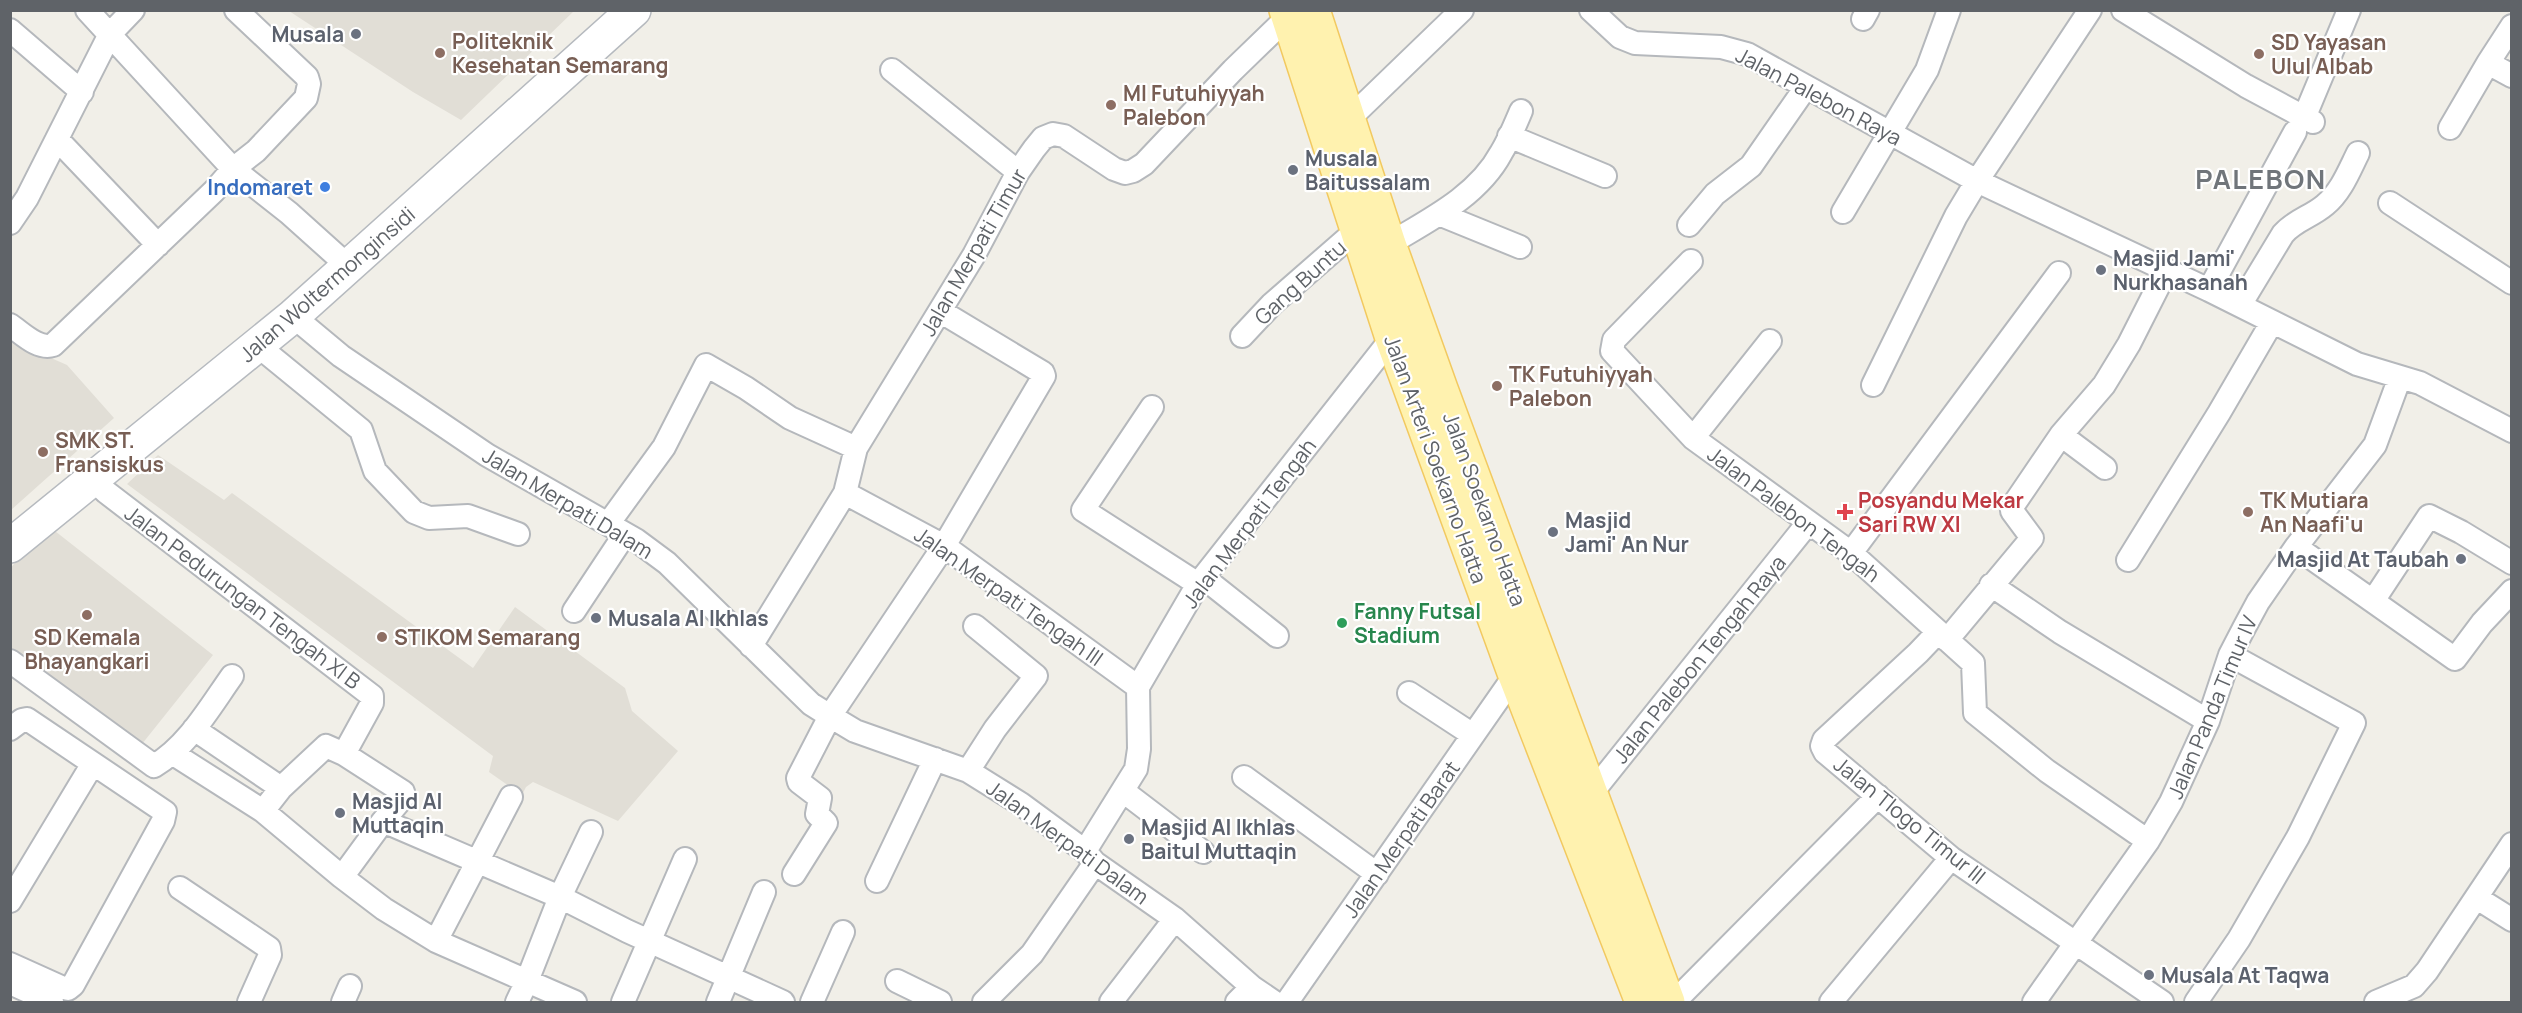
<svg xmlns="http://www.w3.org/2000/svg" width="2522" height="1013" viewBox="0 0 2522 1013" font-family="Manrope,sans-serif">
<rect width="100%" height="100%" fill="#f1efe8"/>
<!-- education -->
<path fill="#e1ded6" d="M289 11H574L461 120 413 92Z
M10 340 67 365 114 418 11 510Z
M158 455 224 500 232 493 473 668 515 607 625 688 632 711 678 751 618 821 533 782 526 787 522 795 489 772 493 756 127 484Z
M46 524 213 655 138 749 11 649 10 569Z"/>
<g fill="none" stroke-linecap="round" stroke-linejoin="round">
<defs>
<path id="minor" d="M87 10 233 169 289 213 348 266
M1591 10 1620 37 1635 43 1721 47 1747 54 1977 181 2209 290 2357 364 2420 383 2512 431
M2123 10 2246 86 2313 122
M1863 19 1868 10
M2512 26 2488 63 2512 76
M10 30 82 92
M892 70 1018 172
M1350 118 1462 10
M2304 118 2349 10
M2450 128 2488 63
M1509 136 1605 176
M57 139 158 245
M2390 203 2512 283
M1843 212 1927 70 1949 10
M1439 214 1520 247
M10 223 27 198 110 34 133 10
M1689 225 1715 194 1751 166 1806 87
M1389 244C1429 220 1478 196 1501 153 1509 140 1515 125 1521 111
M1691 261 1614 340 1612 351 1693 438 1851 553 1973 663 1975 713 2047 771 2148 841
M2209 290 2295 132
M2240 305 2283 234C2295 220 2311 217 2325 205 2341 192 2349 171 2358 153
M293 316 341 356 487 455 636 540 667 563 811 704 830 716 855 731 968 771 1021 804 1085 851 1095 863 1175 919 1252 987 1274 1002
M10 325C22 333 38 350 53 345L214 191 233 169 256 151 306 98 309 84 307 77 236 10
M1242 336 1272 304 1358 229
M257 345 361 430 375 471 414 512 429 518 468 516 518 534
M1873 385 1956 216 1977 181 2090 10
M1152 407 1083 510 1198 584
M2061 435 2105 468
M1693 438 1770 341
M91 478 106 492 372 696V703L344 754
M845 493 944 546 1138 687
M608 524 664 447 706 365 746 388 790 418 856 448
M2296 547 2455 659 2482 623 2512 591
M1851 553 2059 273
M2128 560 2219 413 2272 322
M1204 578 1277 636
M1991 585 2060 632 2208 721
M2373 601 2429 516 2461 532 2512 563
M574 611 625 534
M1938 632 1918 653 1824 740 1822 746 1825 752 1951 858 2162 1002
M1947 640 2032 538 2012 511V507L2061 435 2104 385 2129 344 2166 271
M751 646 845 493 856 448 974 255 1018 172 1034 149 1043 138 1053 134 1064 136 1114 169 1125 173 1133 171 1144 164 1233 70 1295 10
M10 661 154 766C188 746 210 707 232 676
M1409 693 1473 735
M10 729 22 720 27 719 165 812 163 821 73 985 68 989 61 987 10 964
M194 729 281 788
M172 753 263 811 342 877 383 821 404 796 403 792 344 754 326 746 281 788 263 811
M968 771 995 729 1036 676 975 626
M1244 777 1377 874
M1123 791 1203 852
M1590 795 1808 523
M383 821 560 897 627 931 783 1002
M1085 851 1136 769 1139 749 1138 687 1198 584 1392 338
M794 874 826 823 817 814 820 798 799 782 798 778 830 716 944 546 1044 376 1043 373 940 311
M342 877 384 909 436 941 527 981 517 1002
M877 881 935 759
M180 888 269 948 270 955 249 1002
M2477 898 2512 920
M10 901 92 765
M436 941 511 797
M897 981 940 1002
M10 983 52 1002
M343 1002 350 986
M575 1002 527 981 560 897 591 832
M623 1002 685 859
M718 1002 764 892
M812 1002 843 932
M984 1002 1032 954 1095 863
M1111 1002 1175 919
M1237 1002 1252 987
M1287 1002 1515 675
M1674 1002 1878 796
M1831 1002 1951 858
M2034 1002 2148 841 2171 802 2208 721 2230 655 2244 628 2258 602 2296 547 2375 445 2400 377
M2196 1002 2239 939 2298 837 2354 723 2230 655
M2376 1002 2414 986 2427 971 2512 844"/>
<path id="secondary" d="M10 546 293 316 634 10"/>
<path id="primary" d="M1286 10 1392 338 1515 675 1642 1002
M1313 10 1389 244 1441 389 1668 1002"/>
</defs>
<!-- minor casing -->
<use href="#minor" stroke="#b5b8bc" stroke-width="26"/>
<!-- secondary casing -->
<use href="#secondary" stroke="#b6babf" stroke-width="36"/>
<!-- primary casing -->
<use href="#primary" stroke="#f2c960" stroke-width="36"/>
<!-- minor -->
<use href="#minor" stroke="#fff" stroke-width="22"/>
<!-- secondary -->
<use href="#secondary" stroke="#fff" stroke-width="33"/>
<!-- primary -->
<use href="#primary" stroke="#fff2af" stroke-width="33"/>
</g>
<!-- markers -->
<g fill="#6b7280" stroke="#fff" stroke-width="2">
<circle cx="356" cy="34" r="6"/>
<circle cx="1293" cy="170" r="6"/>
<circle cx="2101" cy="270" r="6"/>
<circle cx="1553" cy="532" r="6"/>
<circle cx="2461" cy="559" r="6"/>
<circle cx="596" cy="618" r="6"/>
<circle cx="340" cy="813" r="6"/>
<circle cx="1129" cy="839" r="6"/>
<circle cx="2149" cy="975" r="6"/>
</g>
<g fill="#8d6e63" stroke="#fff" stroke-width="2">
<circle cx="440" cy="53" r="6"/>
<circle cx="2259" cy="54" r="6"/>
<circle cx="1111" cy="105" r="6"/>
<circle cx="1497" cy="386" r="6"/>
<circle cx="43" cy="452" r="6"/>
<circle cx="2248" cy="512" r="6"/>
<circle cx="87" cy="615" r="6"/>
<circle cx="382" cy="637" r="6"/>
</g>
<circle fill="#3f7fe0" stroke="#fff" stroke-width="2" cx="325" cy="187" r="6"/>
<path fill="#e0444e" stroke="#fff" stroke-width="2" d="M1842 503h6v6h6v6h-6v6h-6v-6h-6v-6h6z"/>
<circle fill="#2e9e5b" stroke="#fff" stroke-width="2" cx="1342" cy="623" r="6"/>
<g text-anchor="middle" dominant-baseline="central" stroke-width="4.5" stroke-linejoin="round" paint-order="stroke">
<!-- worship labels -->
<g font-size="21" font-weight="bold" fill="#5b616d" stroke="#fff" text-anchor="start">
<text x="344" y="34" text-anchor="end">Musala</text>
<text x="1305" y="158">Musala<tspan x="1305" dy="24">Baitussalam</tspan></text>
<text x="2113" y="258">Masjid Jami'<tspan x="2113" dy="24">Nurkhasanah</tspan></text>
<text x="1565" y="520">Masjid<tspan x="1565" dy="24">Jami' An Nur</tspan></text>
<text x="2449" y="559" text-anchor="end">Masjid At Taubah</text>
<text x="608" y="618">Musala Al Ikhlas</text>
<text x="352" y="801">Masjid Al<tspan x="352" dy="24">Muttaqin</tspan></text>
<text x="1141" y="827">Masjid Al Ikhlas<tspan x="1141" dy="24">Baitul Muttaqin</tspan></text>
<text x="2161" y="975">Musala At Taqwa</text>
</g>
<!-- education labels -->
<g font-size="21" font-weight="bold" fill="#785e54" stroke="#fff" text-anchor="start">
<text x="452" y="41">Politeknik<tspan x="452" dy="24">Kesehatan Semarang</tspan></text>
<text x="2271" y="42">SD Yayasan<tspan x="2271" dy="24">Ulul Albab</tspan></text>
<text x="1123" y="93">MI Futuhiyyah<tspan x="1123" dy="24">Palebon</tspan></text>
<text x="1509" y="374">TK Futuhiyyah<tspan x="1509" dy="24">Palebon</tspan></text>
<text x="55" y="440">SMK ST.<tspan x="55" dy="24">Fransiskus</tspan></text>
<text x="2260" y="500">TK Mutiara<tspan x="2260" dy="24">An Naafi'u</tspan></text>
<text x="87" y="637" text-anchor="middle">SD Kemala<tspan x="87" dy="24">Bhayangkari</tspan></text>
<text x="394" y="637">STIKOM Semarang</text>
</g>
<!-- street labels -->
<g font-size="21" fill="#5f6368" stroke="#fff">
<text transform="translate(1819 96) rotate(28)">Jalan Palebon Raya</text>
<text transform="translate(973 252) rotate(-60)">Jalan Merpati Timur</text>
<text transform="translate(1300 282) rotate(-42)">Gang Buntu</text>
<text transform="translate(327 284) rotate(-41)">Jalan Woltermonginsidi</text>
<text transform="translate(1436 459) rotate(70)">Jalan Arteri Soekarno Hatta</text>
<text transform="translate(568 503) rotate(31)">Jalan Merpati Dalam</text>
<text transform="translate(1485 509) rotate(70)">Jalan Soekarno Hatta</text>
<text transform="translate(1794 514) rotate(37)">Jalan Palebon Tengah</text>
<text transform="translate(1249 523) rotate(-53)">Jalan Merpati Tengah</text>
<text transform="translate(1009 596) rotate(35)">Jalan Merpati Tengah III</text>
<text transform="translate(243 597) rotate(37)">Jalan Pedurungan Tengah XI B</text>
<text transform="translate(1699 659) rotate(-51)">Jalan Palebon Tengah Raya</text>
<text transform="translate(2212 707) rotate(-67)">Jalan Panda Timur IV</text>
<text transform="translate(1910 820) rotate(39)">Jalan Tlogo Timur III</text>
<text transform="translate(1401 839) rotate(-55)">Jalan Merpati Barat</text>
<text transform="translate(1068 842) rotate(36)">Jalan Merpati Dalam</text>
</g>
<!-- shop labels -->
<g font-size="21" font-weight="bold" fill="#366cbe" stroke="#fff" text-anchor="end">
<text x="313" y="187">Indomaret</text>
</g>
<!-- health labels -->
<g font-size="21" font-weight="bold" fill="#be3a42" stroke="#fff" text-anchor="start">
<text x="1858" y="500">Posyandu Mekar<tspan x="1858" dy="24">Sari RW XI</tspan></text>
</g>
<!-- leisure labels -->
<g font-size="21" font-weight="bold" fill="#27864d" stroke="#fff" text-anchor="start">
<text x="1354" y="611">Fanny Futsal<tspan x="1354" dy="24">Stadium</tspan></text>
</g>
<!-- district labels -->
<g font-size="27" font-weight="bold" letter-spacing="1.5" fill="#70757a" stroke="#fff">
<text x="2261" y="178">PALEBON</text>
</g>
</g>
<!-- border -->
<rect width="2522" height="1013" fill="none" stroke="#5f6368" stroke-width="24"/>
</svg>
